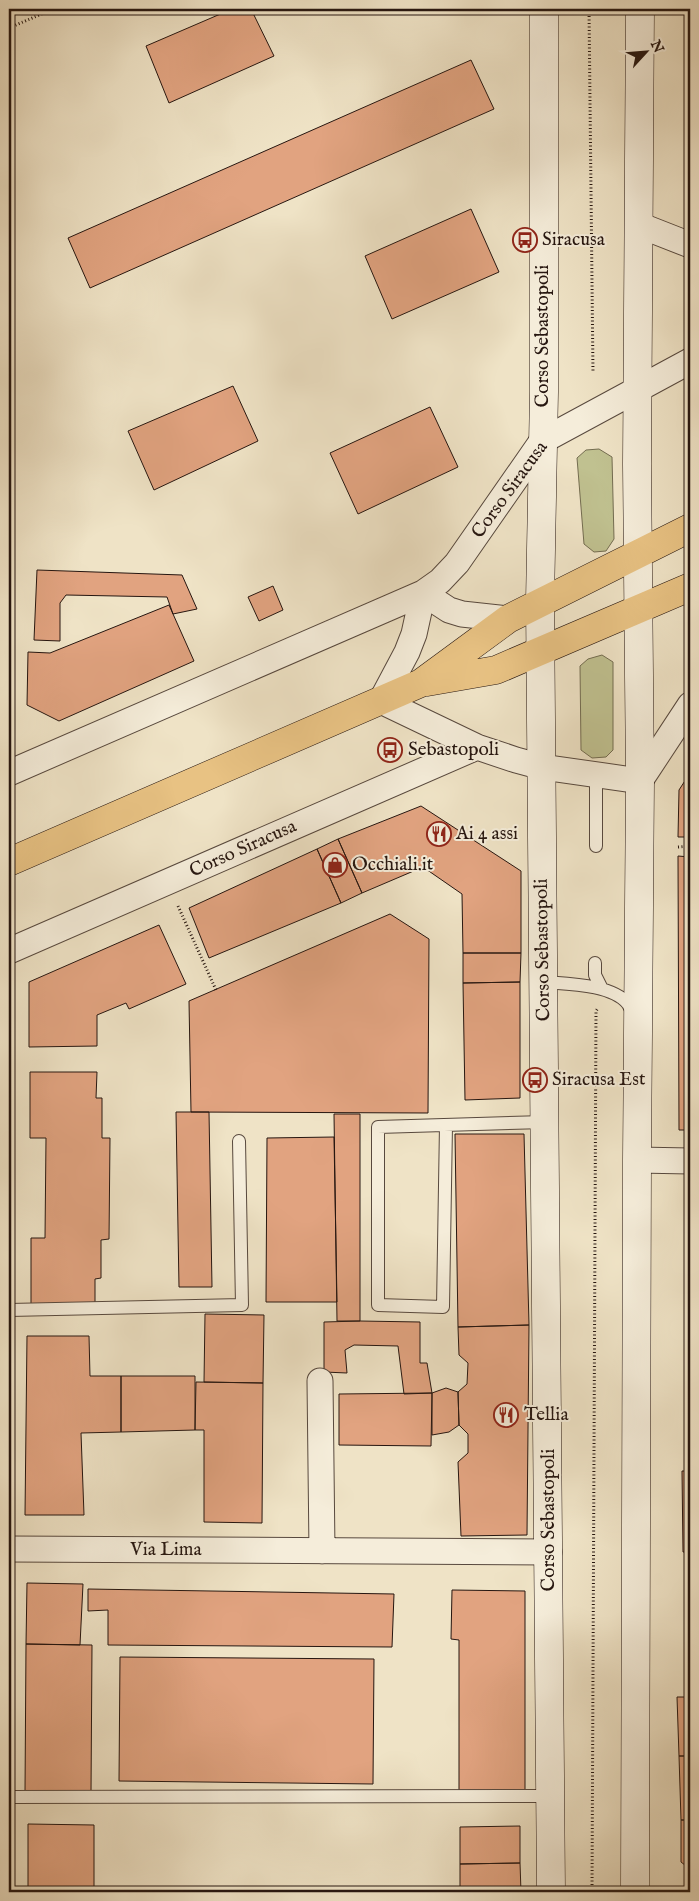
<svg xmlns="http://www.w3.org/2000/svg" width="699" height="1901" viewBox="0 0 699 1901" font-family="'IM FELL English',serif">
<rect width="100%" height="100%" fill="#efe3c6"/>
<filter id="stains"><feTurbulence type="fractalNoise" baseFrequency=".004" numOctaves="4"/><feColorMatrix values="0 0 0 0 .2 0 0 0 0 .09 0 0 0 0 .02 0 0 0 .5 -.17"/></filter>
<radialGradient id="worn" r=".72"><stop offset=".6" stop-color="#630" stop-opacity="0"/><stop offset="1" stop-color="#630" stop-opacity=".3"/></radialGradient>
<!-- green -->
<path fill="#c0c190" stroke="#736c50" d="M599 449 612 457 614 539 606 551 594 552 584 544 577 458 586 450Z
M602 655 613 662V750L606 757 592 758 581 750 580 666 588 659Z"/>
<!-- building -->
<path fill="#e1a380" stroke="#261610" d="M232 9H251L274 56 169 103 146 46Z
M471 60 494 109 90 288 68 238Z
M471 209 499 272 392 319 365 256Z
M233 386 258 441 154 490 128 431Z
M430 407 458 467 358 514 330 453Z
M37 570 182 575 197 609 173 614 167 597 66 595 60 603V641L34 640Z
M273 586 283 610 259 621 248 597Z
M169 605 194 661 59 721 27 705 28 652 50 653Z
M690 773V837H678L679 790Z
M421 806 521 871V953H463L462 894 423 867 362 893 338 839Z
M338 839 362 893 341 903 317 849Z
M317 849 341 903 209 958 189 908Z
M678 856 690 857V1130H679Z
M390 914 429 939 428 1113 191 1112 189 1001Z
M159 925 186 984 129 1009 126 1003 97 1015V1046L29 1047V982Z
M463 953H521L520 982 463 983Z
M520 982V1098L465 1100 463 983Z
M30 1072H97L96 1098H102V1138H110L109 1239 101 1240V1278L95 1279V1305L31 1304V1238H45L46 1138H30Z
M176 1112H209L212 1287H179Z
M334 1114H360V1321H337Z
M455 1134H524L529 1325 458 1327Z
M334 1137 337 1302H266L267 1138Z
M205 1314 264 1315 263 1383 204 1382Z
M360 1321 420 1322V1363H427L432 1393 404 1394 398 1346 354 1345 345 1350 347 1373 324 1372V1322Z
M529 1325 527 1535 461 1536 458 1462 468 1453V1434L459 1425 458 1392 467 1384 468 1363 459 1355 458 1327Z
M27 1336H89L90 1376H121V1432L81 1433 84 1515H25Z
M121 1376H195V1430L121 1432Z
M196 1382 263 1383 262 1523 204 1522V1430H195Z
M446 1388 458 1392 459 1425 449 1432 432 1435V1393Z
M432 1393 431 1446 339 1445V1394Z
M682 1471H690V1552H683Z
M27 1583 83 1584 80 1645 26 1644Z
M88 1589 394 1594 392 1647 108 1645V1610L88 1611Z
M452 1590 525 1591V1796H459V1640L451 1639Z
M26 1644 92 1645 91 1794 25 1793Z
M120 1657 374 1659 373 1784 119 1781Z
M677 1697H690V1756H679Z
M679 1756H690V1820H681Z
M681 1820H690V1869L681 1862Z
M28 1824 94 1825V1892H28Z
M520 1826V1863L460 1864V1827Z
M520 1863 521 1892H460V1864Z"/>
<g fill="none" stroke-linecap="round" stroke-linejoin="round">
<defs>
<path id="lane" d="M596 774V846
M595 963V975L602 989
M544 982C567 984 612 984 628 1004 630 1007 632 1012 633 1015
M446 1125 443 1307 378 1305V1127L545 1122
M9 1310 242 1305 239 1141
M9 1797 549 1796"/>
<path id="street" d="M639 225 690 245
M423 593 414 634 407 652 381 701 477 747 516 760 542 767 640 781 690 705
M423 593 449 610 462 614 508 619
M9 773 423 593 440 581 457 563 542 441 690 361
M9 951 477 747
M637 1160 690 1161
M320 1381 322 1551
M9 1549 549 1552"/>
<path id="secondary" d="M544 9V392L540 602 551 1892
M635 1892 637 1160 640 781 637 464 640 9"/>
<path id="primary" d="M427 682 496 670 690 587
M9 862 421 683 508 619 690 528"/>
</defs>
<!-- lane casing -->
<use href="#lane" stroke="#58493e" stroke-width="14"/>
<!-- street casing -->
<use href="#street" stroke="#58493e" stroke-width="27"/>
<!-- secondary casing -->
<use href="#secondary" stroke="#261610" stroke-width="29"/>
<!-- primary casing -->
<use href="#primary" stroke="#261610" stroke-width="29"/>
<!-- path -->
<path stroke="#261610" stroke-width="3" stroke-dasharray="1 2.5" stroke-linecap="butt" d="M589 9 593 373
M9 28 53 9
M678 847 690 846
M178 906 216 990
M592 1892 596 1011 598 1008"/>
<!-- lane -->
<use href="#lane" stroke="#f5edda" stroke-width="12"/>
<!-- street -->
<use href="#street" stroke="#f5edda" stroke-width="25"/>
<!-- secondary -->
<use href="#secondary" stroke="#f5edda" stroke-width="28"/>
<!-- primary -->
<use href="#primary" stroke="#e8c283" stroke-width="28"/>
</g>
<!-- icons -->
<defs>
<symbol id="bus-ring" viewBox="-11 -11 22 22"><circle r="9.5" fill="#f5edda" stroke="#8f2418" stroke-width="1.5"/><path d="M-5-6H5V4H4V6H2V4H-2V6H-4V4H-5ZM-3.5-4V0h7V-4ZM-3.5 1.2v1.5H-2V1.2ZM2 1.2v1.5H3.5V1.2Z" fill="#8f2418"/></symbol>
<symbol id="restaurant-ring" viewBox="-11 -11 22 22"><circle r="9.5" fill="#f5edda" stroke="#8f2418" stroke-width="1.5"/><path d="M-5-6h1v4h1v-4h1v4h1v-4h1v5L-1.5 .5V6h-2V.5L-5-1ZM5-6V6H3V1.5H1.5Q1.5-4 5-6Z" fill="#8f2418"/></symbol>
<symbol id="shop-ring" viewBox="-11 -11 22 22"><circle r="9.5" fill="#f5edda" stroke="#8f2418" stroke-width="1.5"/><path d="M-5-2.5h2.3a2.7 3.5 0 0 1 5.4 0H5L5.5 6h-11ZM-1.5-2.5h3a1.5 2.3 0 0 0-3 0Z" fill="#8f2418"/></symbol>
</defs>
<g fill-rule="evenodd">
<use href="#bus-ring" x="511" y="226" width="28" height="28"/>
<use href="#bus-ring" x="376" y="736" width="28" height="28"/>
<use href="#restaurant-ring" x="425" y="820" width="28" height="28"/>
<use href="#shop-ring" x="321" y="851" width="28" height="28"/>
<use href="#bus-ring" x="521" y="1066" width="28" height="28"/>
<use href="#restaurant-ring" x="492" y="1401" width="28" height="28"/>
</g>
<g text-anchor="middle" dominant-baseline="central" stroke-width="4" stroke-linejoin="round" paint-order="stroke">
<!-- poi labels -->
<g font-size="19" fill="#261610" stroke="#f5edda" text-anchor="start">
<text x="542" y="240">Siracusa</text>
<text x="408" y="750">Sebastopoli</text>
<text x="456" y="834">Ai 4 assi</text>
<text x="352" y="865">Occhiali.it</text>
<text x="552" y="1080">Siracusa Est</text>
<text x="524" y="1415">Tellia</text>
</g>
<!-- street labels -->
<g font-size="19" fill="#261610" stroke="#f5edda">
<text transform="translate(543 336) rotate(-90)">Corso Sebastopoli</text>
<text transform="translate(510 490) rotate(-54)">Corso Siracusa</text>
<text transform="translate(243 849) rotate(-24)">Corso Siracusa</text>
<text transform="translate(543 950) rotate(-91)">Corso Sebastopoli</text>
<text transform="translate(549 1520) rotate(-90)">Corso Sebastopoli</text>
<text x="166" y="1550">Via Lima</text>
</g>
</g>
<!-- margin -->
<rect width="699" height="1901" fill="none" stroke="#efe3c6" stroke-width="30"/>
<rect x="10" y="10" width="679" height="1881" fill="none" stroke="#261610" stroke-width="2.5"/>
<rect x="15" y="15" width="669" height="1871" fill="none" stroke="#261610"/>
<!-- north arrow -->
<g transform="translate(646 52) rotate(64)" stroke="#f5edda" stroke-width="4" paint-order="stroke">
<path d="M0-4L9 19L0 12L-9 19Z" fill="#261610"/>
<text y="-8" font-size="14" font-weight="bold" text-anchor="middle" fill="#261610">N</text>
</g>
<rect width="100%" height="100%" filter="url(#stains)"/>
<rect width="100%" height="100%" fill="url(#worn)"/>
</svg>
